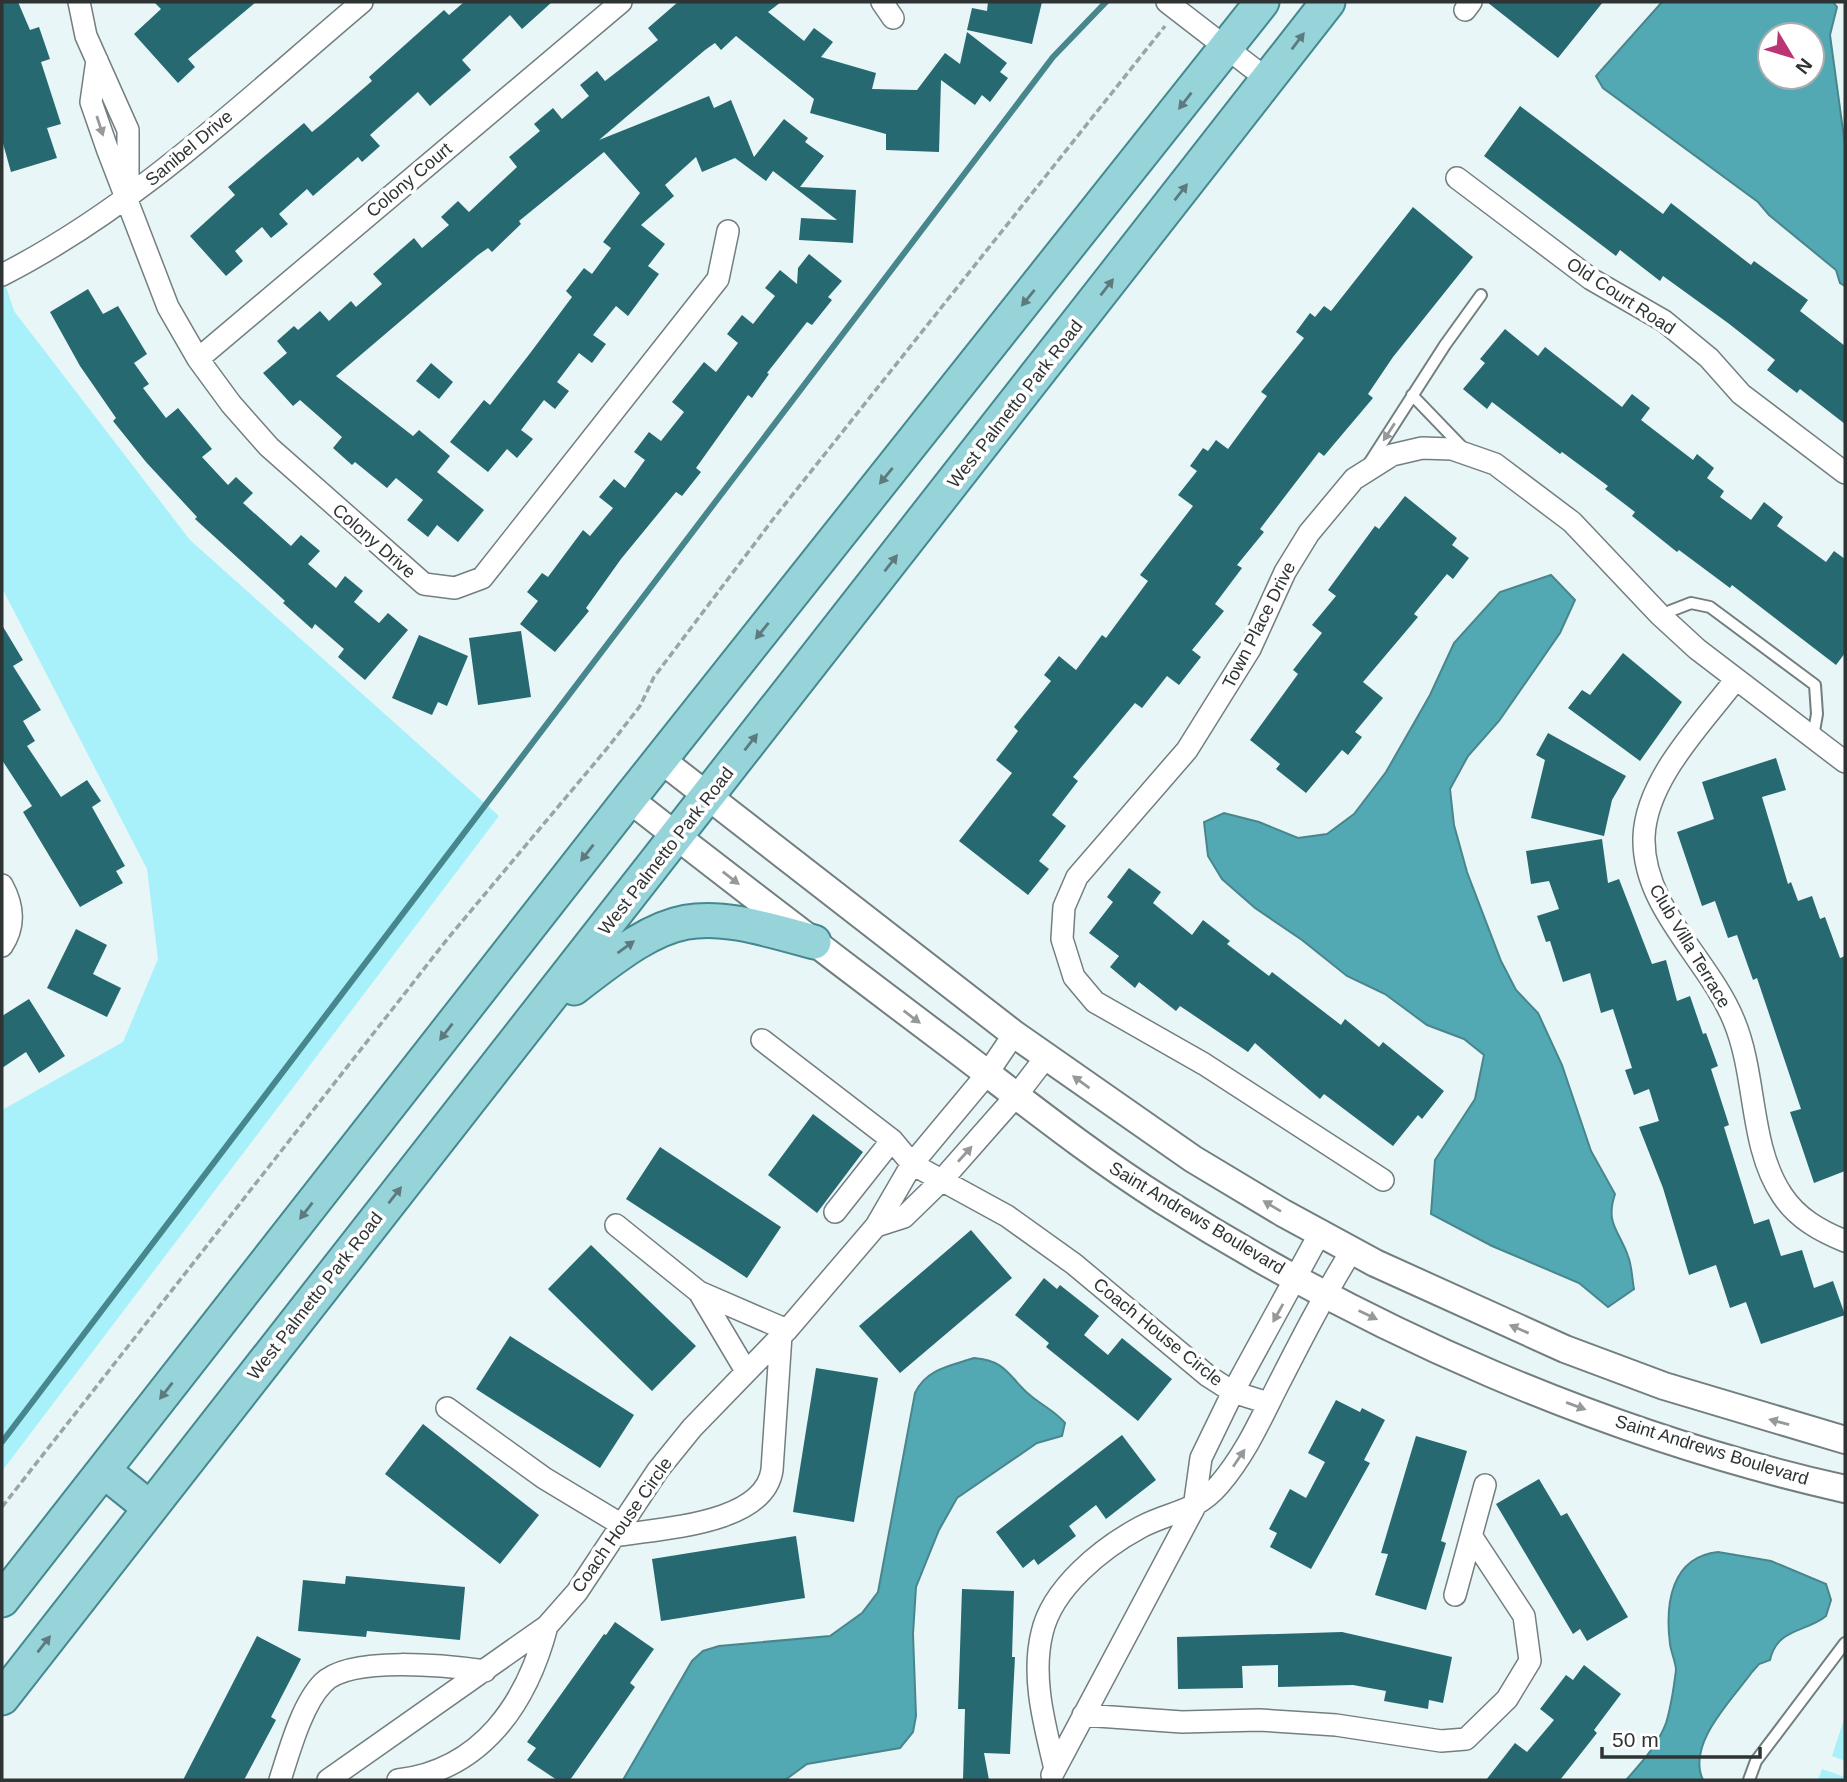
<svg xmlns="http://www.w3.org/2000/svg" width="1847" height="1782" viewBox="0 0 1847 1782" font-family="Arial,sans-serif">
<rect width="100%" height="100%" fill="#e9f6f7"/>
<!-- green -->
<path fill="#a9f1fa" d="M2 274 14 311 190 540 499 816 2 1471V1110L123 1042 158 959 147 869 2 588Z
M1845 1716V1761L1832 1756Z
M1822 1769 1845 1777V1780H1818Z"/>
<!-- water -->
<path fill="#53a9b3" stroke="#48868d" stroke-width="2" fill-rule="evenodd" d="M1662 2H1833L1837 7 1830 35 1845 145V286L1840 283 1836 270 1769 215 1758 202 1603 88 1596 76ZM1770 35H1812V77H1770Z
M1551 575 1575 600 1560 633 1499 721 1468 756 1450 789 1454 825 1467 872 1501 961 1516 990 1538 1013 1562 1065 1591 1151 1615 1194C1605 1224 1619 1230 1628 1256 1632 1266 1632 1279 1634 1289L1608 1307 1579 1283 1492 1246 1431 1214 1435 1160 1475 1099 1484 1055 1464 1039 1427 1025 1385 994 1347 976 1302 940 1255 908 1222 879 1208 856 1204 822 1224 813 1259 822 1298 838 1327 834 1354 814 1386 772 1430 695 1454 643 1500 592Z
M974 1358C1008 1361 1008 1377 1031 1396 1043 1406 1055 1411 1065 1423L1062 1436 1037 1443 957 1498 939 1530 916 1587 913 1634 916 1716 913 1732 900 1748 807 1764 785 1780H623L692 1661 703 1651 719 1646 830 1636 862 1613 878 1592 915 1393C926 1369 950 1366 974 1358Z
M1718 1552 1771 1561 1826 1584 1831 1600 1826 1616C1807 1632 1777 1628 1770 1660L1759 1664 1752 1672C1732 1700 1686 1744 1703 1780H1626C1641 1763 1658 1745 1666 1723 1671 1707 1674 1686 1676 1670 1676 1663 1671 1652 1670 1644 1665 1604 1671 1557 1718 1552Z"/>
<g fill="none" stroke-linecap="round" stroke-linejoin="round">
<!-- stream -->
<path stroke="#48868d" stroke-width="6" d="M2 1442 1053 57 1106 2"/>
</g>
<!-- building -->
<path fill="#266970" d="M2 2H18L30 30 39 27 50 59 41 62 61 124 47 128 57 158 11 172 2 140Z
M154 2H256L188 59 195 67 178 83 134 34 161 9Z
M464 2H552L522 29 510 15 462 60 471 70 430 106 418 92 370 135 380 146 362 162 358 157 313 196 307 189 279 214 288 224 271 238 262 227 235 251 243 261 226 276 190 236 235 195 228 187 304 123 312 132 322 124 372 81 369 77 444 10 449 15Z
M678 2H781L768 12 804 41 814 28 833 42 821 57 876 73 872 89 917 90 945 53 960 64 967 32 1007 63 1000 72 1008 78 990 102 982 95 975 105 941 80 939 152 886 150V134L810 113 814 99 736 36 721 50 715 43 705 50 599 140 709 96 714 108 731 100 754 157 784 119 808 138 805 142 824 156 800 187 856 190 853 243 799 240 801 218 837 220 773 171 766 181 735 158 702 172 696 157 665 185 674 196 641 225 665 244 648 266 659 274 628 316 616 306 593 335 606 344 592 363 579 353 557 382 569 391 555 409 544 400 521 430 533 439 517 458 507 449 488 472 450 442 484 400 490 405 531 352 572 297 566 291 584 268 592 274 611 248 603 242 640 193 604 152 519 221 521 224 492 252 488 248 478 255 336 376 413 436 419 430 450 456 437 472 484 510 458 542 437 525 428 537 407 520 423 500 396 478 387 488 355 462 352 465 333 448 342 437 300 400 293 406 263 373 287 353 277 341 294 326 298 330 320 311 329 321 351 301 356 307 382 284 373 274 414 238 422 248 449 225 441 217 458 201 469 212 517 167 509 157 540 131 534 124 553 108 562 119 589 96 580 85 597 71 605 81 658 40 648 28Z
M988 2H1042L1032 44 967 30 972 8 987 11Z
M1487 2H1603L1558 58Z
M1520 106 1663 214 1671 203 1751 265 1754 261 1808 300 1800 311 1845 346V424L1800 389 1797 393 1767 370 1775 360 1728 323 1663 276 1660 281 1620 250 1616 256 1484 156Z
M1413 207 1473 257 1393 357 1368 394 1373 398 1324 456 1319 452 1260 529 1264 532 1237 565 1242 568 1215 604 1224 611 1192 650 1201 657 1179 685 1167 676 1142 708 1135 703 1073 777 1078 781 1052 815 1066 826 1039 861 1049 869 1028 895 959 841 1012 773 996 760 1018 731 1014 727 1051 681 1044 675 1059 656 1076 670 1102 635 1106 638 1148 581 1140 575 1193 506 1178 495 1197 471 1190 466 1203 448 1208 451 1216 440 1228 449 1267 396 1261 392 1304 338 1296 332 1310 313 1315 317 1324 306 1331 311Z
M809 254 842 281 828 297 832 300 812 325 807 322 767 373 769 374 752 398 748 395 696 468 701 472 682 496 676 492 621 559 586 608 589 611 555 652 520 624 538 601 527 592 542 573 548 577 583 530 590 536 613 508 599 497 614 479 625 488 645 460 634 452 649 432 661 441 684 412 672 402 704 362 716 372 738 343 727 334 742 315 753 324 775 296 765 288 780 270 797 284 798 268Z
M88 289 103 314 118 306 147 354 134 363 149 384 143 388 166 418 178 408 212 449 202 457 228 485 236 477 253 493 243 503 291 546 301 535 320 551 308 564 336 588 345 576 363 591 354 602 379 623 388 613 408 630 365 680 338 657 344 649 315 624 312 629 283 603 285 601 195 519 197 517 146 462 113 421 116 418 80 366 50 312Z
M1505 329 1538 356 1545 347 1622 407 1632 394 1650 408 1641 420 1693 460 1697 454 1714 468 1707 478 1724 491 1720 497 1751 520 1764 502 1783 517 1777 526 1826 562 1834 551 1845 559V653L1836 665 1732 585 1730 588 1679 550 1677 552 1632 516 1635 512 1605 489 1608 486 1562 452 1560 454 1492 402 1487 409 1463 389 1485 363 1480 359Z
M431 363 453 382 439 399 416 381Z
M1405 496 1457 538 1452 545 1469 558 1453 579 1447 574 1414 614 1418 617 1363 682 1383 698 1355 732 1362 737 1348 755 1342 750 1306 793 1276 769 1280 764 1250 740 1298 674 1293 670 1322 633 1312 625 1336 596 1328 590 1375 526 1379 529Z
M2 625 23 660 13 666 41 710 23 721 35 741 27 746 61 797 87 780 101 801 92 807 125 866 116 871 123 883 80 907 23 812 32 806 2 760Z
M521 631 531 697 478 705 469 638Z
M419 635 468 656 447 706 438 702 432 715 392 698Z
M1623 653 1682 702 1640 761 1568 708 1582 690 1590 695Z
M1548 733 1626 776 1612 800 1604 836 1531 818 1545 760 1536 755Z
M1776 758 1786 790 1762 797 1788 884 1791 882 1798 901 1812 896 1820 919 1825 917 1840 958 1845 956V1171L1814 1183 1790 1112 1801 1109 1757 978 1753 980 1737 935 1728 938 1715 901 1702 906 1677 832 1714 819 1702 782Z
M1602 839 1608 883 1619 879 1652 964 1666 960 1677 1001 1690 996 1703 1034 1706 1033 1718 1066 1711 1069 1729 1125 1724 1127 1754 1224 1769 1219 1781 1256 1802 1250 1814 1288 1833 1281 1845 1315 1761 1344 1746 1302 1730 1308 1716 1265 1689 1275 1663 1188 1639 1127 1659 1121 1649 1089 1634 1095 1625 1070 1632 1068 1613 1009 1601 1013 1590 973 1563 982 1550 941 1546 942 1537 916 1559 909 1549 881 1531 884 1526 851Z
M1129 868 1161 892 1153 903 1192 935 1203 920 1230 941 1227 944 1269 976 1272 972 1341 1025 1345 1019 1379 1047 1383 1042 1444 1091 1422 1119 1418 1115 1393 1146 1324 1094 1320 1099 1255 1043 1248 1052 1180 1006 1176 1011 1139 982 1135 988 1110 967 1119 956 1089 933 1113 902 1107 897Z
M76 929 107 945 93 974 121 988 107 1017 47 988Z
M29 999 65 1056 39 1073 26 1052 2 1068V1016Z
M813 1114 863 1152 817 1213 768 1175Z
M660 1147 781 1227 747 1278 626 1199Z
M971 1230 1012 1278 900 1373 859 1326Z
M591 1245 696 1346 652 1391 548 1289Z
M1044 1278 1057 1289 1060 1285 1099 1316 1084 1335 1108 1355 1122 1338 1172 1379 1138 1421 1046 1347 1049 1343 1015 1315Z
M510 1336 634 1415 600 1468 476 1389Z
M816 1368 878 1378 854 1522 793 1512Z
M1336 1400 1360 1412 1362 1408 1385 1420 1364 1460 1370 1463 1311 1569 1270 1547 1277 1533 1269 1529 1290 1489 1306 1498 1325 1462 1308 1453Z
M423 1424 539 1515 500 1564 385 1474Z
M1122 1435 1156 1480 1106 1519 1096 1505 1069 1526 1076 1536 1038 1565 1034 1559 1023 1568 996 1532Z
M1416 1436 1467 1451 1441 1541 1446 1543 1426 1610 1375 1595 1388 1554 1381 1553Z
M1539 1479 1561 1516 1567 1513 1628 1617 1587 1641 1580 1629 1573 1634 1496 1504Z
M796 1536 805 1598 661 1621 652 1559Z
M346 1576 465 1587 460 1640 367 1631 366 1637 298 1631 303 1580 345 1584Z
M962 1589 1014 1591 1012 1657H1015L1010 1754 984 1753 989 1780H963L965 1709H958Z
M615 1622 654 1649 630 1683 635 1687 570 1780H557L527 1760 536 1748 527 1742 604 1634 606 1635Z
M1342 1632 1452 1657 1443 1703 1429 1700 1428 1709 1384 1701 1386 1691 1353 1685 1278 1687V1665L1242 1666 1243 1688 1178 1689 1177 1637Z
M257 1636 301 1659 271 1717 276 1720 244 1780H183Z
M1584 1665 1621 1694 1594 1730 1597 1733 1560 1780H1486L1515 1743 1527 1752 1554 1720 1540 1709 1566 1675 1573 1680Z"/>
<g fill="none" stroke-linecap="round" stroke-linejoin="round">
<defs>
<path id="service" d="M1412 395 1464 449
M1368 465 1445 345 1481 295
M1660 615 1691 603 1710 607 1815 685 1817 714 1813 737
M1749 1780 1756 1761 1845 1643"/>
<path id="minor" d="M79 2 86 36 128 130V189
M882 2 893 18
M1167 2 1268 80
M1465 10 1471 2
M97 60 91 102 108 151 168 307 198 359 231 404 269 447 424 584 455 588 482 578 718 279 728 231
M1457 178 1591 279 1664 321 1709 358 1741 394 1845 473
M2 275C137 206 247 99 362 2
M198 359 621 2
M1736 679C1702 724 1646 779 1644 837 1642 908 1709 959 1734 1021 1757 1076 1749 1146 1782 1195 1797 1218 1820 1231 1845 1241
M2 885C13 905 16 925 2 946
M762 1040 892 1140 912 1164 1007 1216 1074 1264 1208 1376 1233 1392 1268 1403
M1383 1180 1204 1064 1095 1002 1074 977 1062 939 1064 907 1077 877 1187 750 1250 649 1285 572 1309 533 1354 479 1392 455 1422 448 1452 449 1495 464 1572 522 1660 615 1697 649 1845 762
M835 1212 892 1140
M616 1225 699 1292 787 1330
M876 1226 904 1217 942 1180 1016 1096 1046 1057
M699 1292 746 1371
M447 1408 544 1478 622 1525
M615 1536C660 1528 764 1525 772 1470L781 1335
M1455 1595 1485 1485
M1083 1715 1182 1722 1259 1720 1336 1725 1441 1741 1466 1739 1507 1699 1530 1661 1524 1616 1472 1537
M1055 1769C1045 1726 1031 1678 1042 1633 1052 1588 1102 1548 1141 1527 1171 1511 1195 1513 1219 1485 1244 1456 1259 1423 1276 1389 1300 1342 1324 1295 1352 1250
M1052 1775 1194 1508 1201 1458 1233 1392 1321 1231
M280 1780C289 1752 302 1704 323 1683 350 1655 449 1666 485 1671
M328 1780 547 1626 577 1592 658 1470 692 1428 787 1330 876 1226 912 1164 987 1074 1014 1034
M398 1780C482 1770 527 1703 547 1626"/>
<path id="tertiary" d="M660 759 1014 1034 1193 1159 1283 1213 1375 1263 1565 1349 1664 1386 1845 1440
M629 799C735 882 842 964 950 1045 1020 1098 1088 1153 1162 1200 1370 1332 1605 1435 1845 1489"/>
<path id="primary" d="M574 988C675 909 691 907 814 942
M104 1471 150 1508
M2 1600 629 799 1262 2
M2 1698 1328 2"/>
</defs>
<!-- service casing -->
<use href="#service" stroke="#737e80" stroke-width="14"/>
<!-- minor casing -->
<use href="#minor" stroke="#737e80" stroke-width="24"/>
<!-- tertiary casing -->
<use href="#tertiary" stroke="#737e80" stroke-width="30"/>
<!-- primary casing -->
<use href="#primary" stroke="#458990" stroke-width="37"/>
<!-- path -->
<path stroke="#9ca5a6" stroke-width="3.5" stroke-dasharray="7 3.5" stroke-linecap="butt" d="M2 1507 449 937 609 746 640 706 654 677 774 518 1165 26"/>
<!-- service -->
<use href="#service" stroke="#fff" stroke-width="10"/>
<!-- minor -->
<use href="#minor" stroke="#fff" stroke-width="21"/>
<!-- tertiary -->
<use href="#tertiary" stroke="#fff" stroke-width="26"/>
<!-- primary -->
<use href="#primary" stroke="#97d4da" stroke-width="33"/>
</g>
<!-- one-way arrows -->
<defs><path id="oneway-solid" d="M-6-.8H1V-3.2L6.5 0L1 3.2V.8H-6Z" transform="scale(1.75)"/></defs>
<g fill="#5d7b7e">
<use href="#oneway-solid" transform="translate(1298 41) rotate(-53)"/>
<use href="#oneway-solid" transform="translate(1185 101) rotate(128)"/>
<use href="#oneway-solid" transform="translate(1181 192) rotate(-52)"/>
<use href="#oneway-solid" transform="translate(1107 287) rotate(-52)"/>
<use href="#oneway-solid" transform="translate(1028 298) rotate(129)"/>
<use href="#oneway-solid" transform="translate(886 476) rotate(129)"/>
<use href="#oneway-solid" transform="translate(891 563) rotate(-52)"/>
<use href="#oneway-solid" transform="translate(762 631) rotate(129)"/>
<use href="#oneway-solid" transform="translate(751 742) rotate(-52)"/>
<use href="#oneway-solid" transform="translate(587 853) rotate(128)"/>
<use href="#oneway-solid" transform="translate(626 947) rotate(-36)"/>
<use href="#oneway-solid" transform="translate(446 1032) rotate(128)"/>
<use href="#oneway-solid" transform="translate(395 1195) rotate(-52)"/>
<use href="#oneway-solid" transform="translate(306 1211) rotate(128)"/>
<use href="#oneway-solid" transform="translate(166 1391) rotate(128)"/>
<use href="#oneway-solid" transform="translate(44 1644) rotate(-52)"/>
</g>
<g fill="#969999">
<use href="#oneway-solid" transform="translate(100 126) rotate(72)"/>
<use href="#oneway-solid" transform="translate(1389 432) rotate(123)"/>
<use href="#oneway-solid" transform="translate(731 878) rotate(38)"/>
<use href="#oneway-solid" transform="translate(912 1017) rotate(37)"/>
<use href="#oneway-solid" transform="translate(1081 1082) rotate(-144)"/>
<use href="#oneway-solid" transform="translate(965 1154) rotate(-48)"/>
<use href="#oneway-solid" transform="translate(1272 1206) rotate(-149)"/>
<use href="#oneway-solid" transform="translate(1278 1313) rotate(119)"/>
<use href="#oneway-solid" transform="translate(1368 1315) rotate(26)"/>
<use href="#oneway-solid" transform="translate(1519 1329) rotate(-157)"/>
<use href="#oneway-solid" transform="translate(1576 1406) rotate(20)"/>
<use href="#oneway-solid" transform="translate(1779 1422) rotate(-165)"/>
<use href="#oneway-solid" transform="translate(1239 1458) rotate(-56)"/>
</g>
<g text-anchor="middle" dominant-baseline="central" stroke-width="7" stroke-linejoin="round" paint-order="stroke">
<!-- street labels -->
<g font-size="18" fill="#2e3333" stroke="#fff">
<text transform="translate(189 148) rotate(-40)">Sanibel Drive</text>
<text transform="translate(409 180) rotate(-40)">Colony Court</text>
<text transform="translate(1621 296) rotate(33)">Old Court Road</text>
<text transform="translate(1015 404) rotate(-52)">West Palmetto Park Road</text>
<text transform="translate(374 541) rotate(41)">Colony Drive</text>
<text transform="translate(1259 625) rotate(-63)">Town Place Drive</text>
<text transform="translate(666 851) rotate(-52)">West Palmetto Park Road</text>
<text transform="translate(1690 946) rotate(59)">Club Villa Terrace</text>
<text transform="translate(1197 1218) rotate(31)">Saint Andrews Boulevard</text>
<text transform="translate(315 1296) rotate(-52)">West Palmetto Park Road</text>
<text transform="translate(1158 1332) rotate(39)">Coach House Circle</text>
<text transform="translate(1712 1450) rotate(17)">Saint Andrews Boulevard</text>
<text transform="translate(622 1525) rotate(-55)">Coach House Circle</text>
</g>
</g>
<!-- border -->
<rect width="1847" height="1782" fill="none" stroke="#2e3333" stroke-width="7"/>
<!-- north arrow -->
<g transform="translate(1791 56) rotate(128)"><circle r="33" fill="#ffffff" stroke="#abadad" stroke-width="2"/>
<path d="M0-5L12 26L0 18L-12 26Z" fill="#bb3474"/>
<text y="-10" font-size="19" font-weight="bold" text-anchor="middle" fill="#2e3333">N</text>
</g>
<!-- scale -->
<path d="M1602 1747v10h158v-10" fill="none" stroke="#2e3333" stroke-width="3.5"/>
<text x="1612" y="1747" font-size="21" fill="#2e3333" stroke="#ffffff" stroke-width="5" paint-order="stroke">50 m</text>
</svg>
